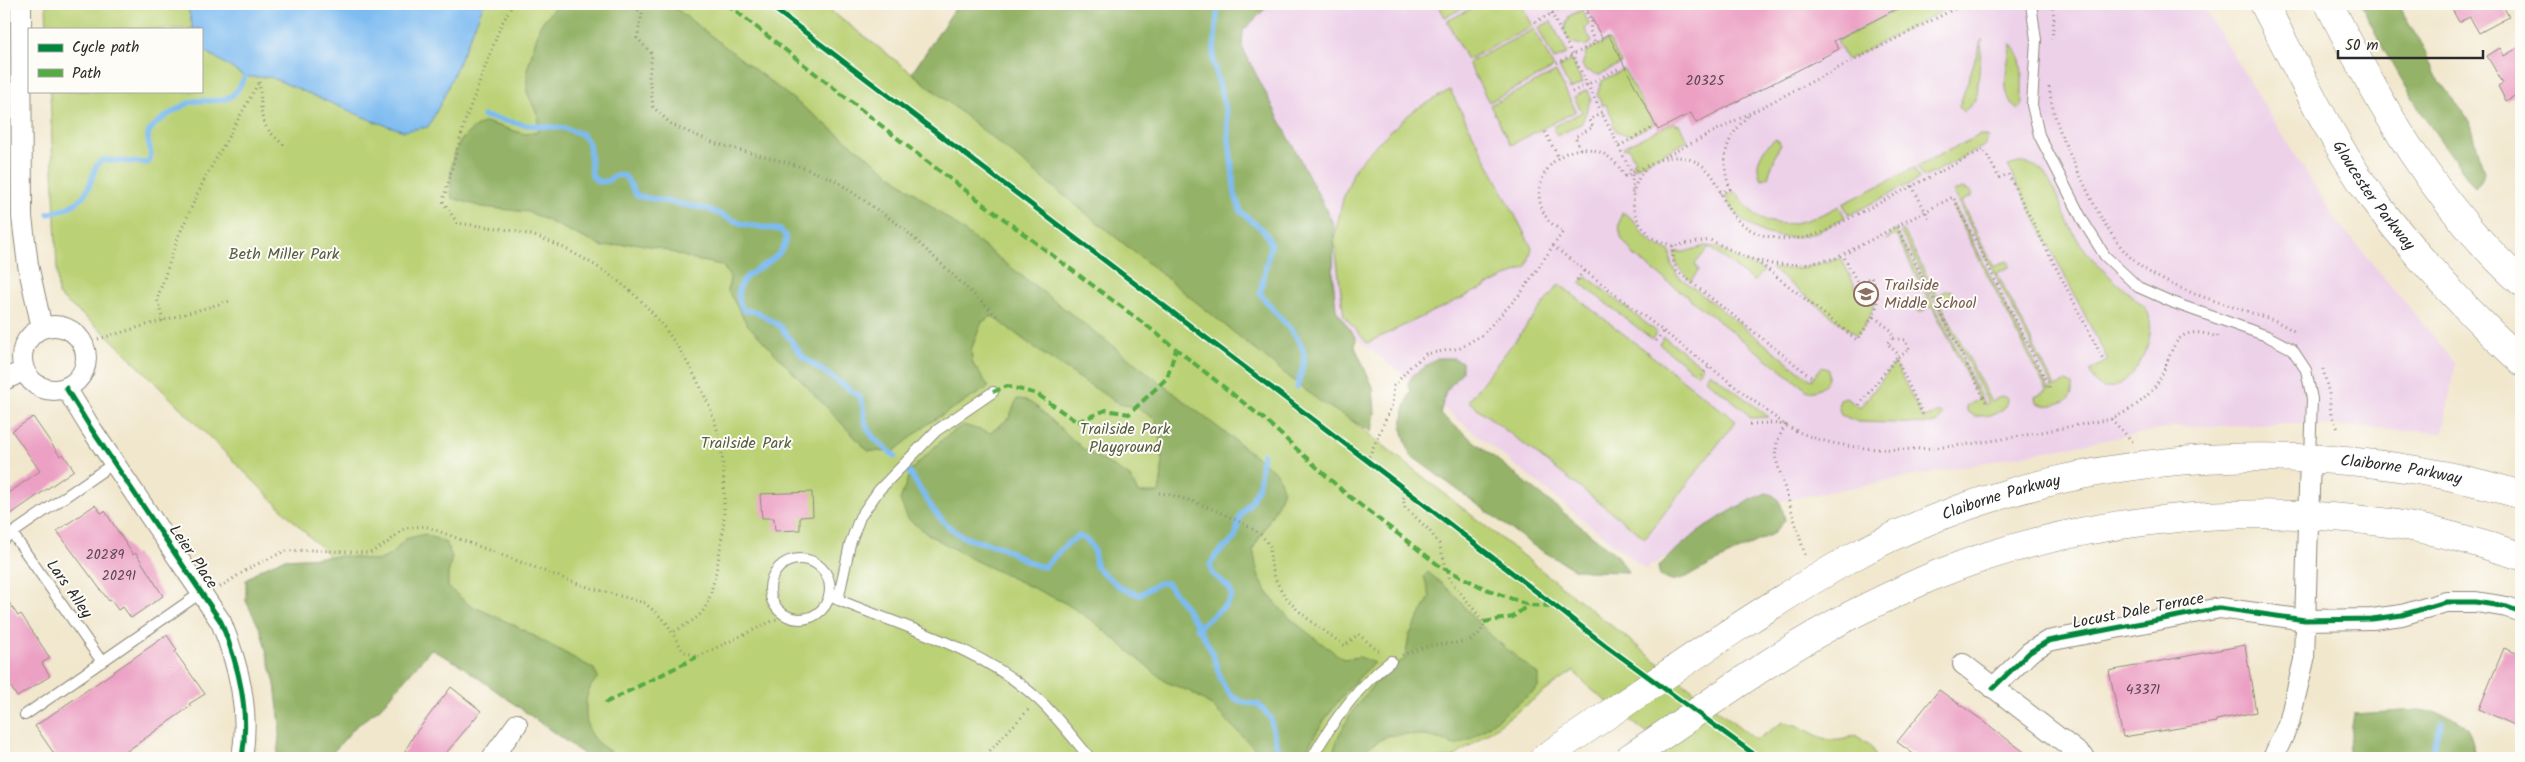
<svg xmlns="http://www.w3.org/2000/svg" width="2525" height="762" viewBox="0 0 2525 762" font-family="Kalam,sans-serif">
<rect width="100%" height="100%" fill="#fdfcf7"/>
<filter id="ink" filterUnits="userSpaceOnUse"><feTurbulence type="fractalNoise" baseFrequency=".02" numOctaves="2"/><feDisplacementMap in="SourceGraphic" scale="10" xChannelSelector="R" yChannelSelector="G"/><feConvolveMatrix kernelMatrix="1 2 1 2 8 2 1 2 1" color-interpolation-filters="sRGB"/></filter>
<filter id="wash" filterUnits="userSpaceOnUse"><feTurbulence type="fractalNoise" baseFrequency=".0096" numOctaves="4" result="noise"/><feDisplacementMap in="SourceGraphic" scale="20" xChannelSelector="R" yChannelSelector="G"/><feGaussianBlur stdDeviation="1.12" result="paint"/><feColorMatrix in="noise" values="0 0 0 0 0 0 0 0 0 0 0 0 0 0 0 0 0 1.4 0 .05"/><feComposite in="paint" operator="in"/></filter>
<g filter="url(#wash)">
<rect width="100%" height="100%" fill="#f1e7cd"/>
<!-- built -->
<path fill="#edd1e9" d="M1270 4H2201L2334 217 2455 363 2443 433 2302 424 2173 427 1755 506 1645 569 1356 338 1336 310 1333 277 1334 225 1242 47 1243 31Z"/>
<!-- green -->
<path fill="#bbd176" stroke="#737e50" d="M46 4H822L912 73 1756 740 1783 722C1813 726 1823 751 1855 735L1870 745 1876 758H1649L1664 747 1591 689 1573 671 1453 758H599L347 574 106 334 58 295 50 91H201V29H47Z
M1438 4H1472L1445 17Z
M1480 4H1521L1533 26 1467 60 1447 21Z
M1908 4H1956L1847 60 1837 41Z
M1582 10 1589 24 1585 29 1592 42 1585 46 1570 42 1564 30 1569 16Z
M1551 21 1567 53 1554 60 1538 28Z
M1534 29 1554 68 1489 102 1468 63Z
M1982 39 1977 95 1973 103 1963 112 1959 107Z
M1609 40 1621 63 1599 75 1585 70 1582 65 1587 51Z
M2011 44C2026 56 2021 87 2022 105L2018 109C1998 97 2008 63 2011 44Z
M1571 60 1583 83 1570 89 1559 67Z
M1624 69 1654 124 1629 136 1616 131 1612 123 1614 121 1606 104 1603 106 1597 94 1602 81Z
M1556 72 1576 111 1511 145 1490 105Z
M1450 90 1532 248 1527 267 1367 343 1344 316 1334 238 1343 199 1356 166 1386 135 1414 110Z
M1587 90 1591 98 1582 123 1557 136 1553 127 1582 112 1574 97Z
M1675 122 1676 125 1679 124 1688 141 1634 168 1632 163 1635 161 1628 147 1624 149 1623 147Z
M1980 135 1989 137 1986 140V145L1923 178 1917 166Z
M1775 139 1779 141 1780 144 1768 177 1761 179C1753 163 1762 149 1775 139Z
M2019 163C2030 163 2039 166 2046 176 2057 192 2063 214 2073 232 2091 263 2118 284 2145 307 2169 344 2106 423 2090 371L2108 360 2008 166Z
M1914 168 1919 179 1849 215 1843 204Z
M1963 188 1972 192V196L1961 202 1994 267 2006 261 2009 262V267L1997 273 2055 387 2066 382 2072 385V394C2066 404 2046 409 2036 402L2035 397 2047 391 1952 206 1954 205 2049 390 2053 388 1953 192Z
M1736 192C1764 237 1798 227 1839 206L1845 217C1834 223 1822 231 1810 234 1777 245 1739 228 1725 196Z
M1622 212C1644 223 1637 241 1670 251L1671 263 1677 275 1811 380 1822 367 1828 369C1831 382 1820 393 1808 391L1635 256 1621 238 1619 225Z
M1896 230 1985 405 1988 403 1901 232 1904 231 1937 296 1947 290 1952 291V295L1940 302 1991 402 2002 396 2007 398C2007 415 1988 416 1975 416L1967 411V406L1979 399 1932 306 1920 312 1916 310 1918 305 1928 299 1896 235 1886 240 1891 233Z
M1705 246 1717 247 1740 261 1764 270 1757 279 1753 281 1709 247 1695 264 1699 270 1691 281 1677 266 1674 252H1684Z
M1841 258 1856 288 1871 281C1880 304 1870 317 1857 336L1771 269 1803 268Z
M1586 276 1657 332 1652 339 1580 283Z
M1559 284 1736 421 1645 538 1468 401Z
M1664 337 1703 367 1697 374 1659 344Z
M1895 363 1923 419 1940 412 1943 414 1939 421 1932 424 1858 422 1841 415 1838 406 1840 400 1846 398 1860 408Z
M1710 372 1769 417 1750 418 1742 408 1705 379Z"/>
<!-- forest -->
<path fill="#94b367" stroke="#606f49" d="M557 4H670L1277 473 1283 489 1277 506 1253 549C1255 558 1256 570 1260 579 1276 614 1313 636 1343 659L1360 657 1374 663C1343 691 1321 722 1302 758H1264L1211 705 1191 692 1166 682 1093 621 1065 603 974 560 931 536 908 519 900 500 911 470 945 437 963 425 990 433 1009 418 1017 399 1026 400 1037 407 1082 448 1130 477 1138 493H1159C1164 468 1163 444 1155 419L1136 407 1119 404 1043 354 992 316 982 322 971 350 973 364 989 387 929 423 893 452 868 451 747 324 728 291 730 277 722 265 695 260 659 248 634 243 603 247 529 212 482 207 452 198C448 165 452 137 485 122L525 134 538 132V116L527 92V70L540 25Z
M958 4H1270L1243 31 1242 47 1334 225 1333 277 1336 310 1356 338 1355 347 1373 387 1375 413 1372 432 1319 401 912 73Z
M2361 4H2397L2423 47 2433 73 2470 121 2484 172 2482 179 2475 188 2426 120 2384 50Z
M1437 358H1453L1462 362V372L1446 391 1440 414 1619 557 1628 572 1587 571 1574 569 1534 546 1410 455 1402 429 1404 410 1411 390 1408 383 1414 374Z
M1766 493C1780 495 1782 507 1785 520L1774 533 1686 577 1671 581 1660 576 1658 567C1688 536 1727 510 1766 493Z
M425 534 446 543 452 557 448 574V587L468 604 516 626 594 669 598 677C588 689 586 694 586 709 586 740 597 742 619 758H589L459 664 431 649 380 708 355 727 328 758H277L280 725 275 684 261 631 246 601V580L259 570 283 559 345 556 377 561 391 555 405 539Z
M1428 572 1457 597 1469 613 1495 639 1538 675V688L1471 739 1455 745 1432 737 1406 734 1387 736 1351 758H1331L1339 735 1351 713 1384 671 1405 659 1409 636 1430 597 1424 576Z
M2419 710C2452 715 2474 718 2474 758H2347L2354 714Z"/>
<!-- water -->
<path fill="#7dbbf1" stroke="#54738e" d="M187 4H242L245 7 261 4H484L442 101 428 127 404 131 373 121 270 77H245L201 48V29H193Z"/>
<g fill="none" stroke-linecap="round" stroke-linejoin="round">
<!-- stream -->
<path stroke="#7dbbf1" stroke-width="5.5" d="M1218 4 1213 61 1226 111 1235 195 1241 212 1265 232 1271 245 1260 293C1270 309 1305 339 1304 356 1304 366 1300 377 1297 387
M483 116 526 125 564 128 582 134 589 144 592 176 598 182 607 181 617 175 625 176 637 196 708 209 742 224 780 230 786 236C785 272 721 266 743 310L757 312 780 326 803 357 859 396C864 404 863 408 864 416 867 436 880 444 895 456
M48 214C68 209 84 203 91 181 94 173 94 166 102 160L148 163C156 152 143 141 150 130 156 122 184 103 195 101 205 100 216 102 225 99 236 96 240 85 245 77
M908 471C926 495 934 520 962 536 974 543 990 542 1003 548 1017 555 1029 565 1044 567L1068 543 1078 536C1094 541 1095 552 1096 567L1121 588 1139 595 1159 583H1167C1183 603 1198 625 1210 648 1218 664 1218 681 1230 694 1239 703 1247 703 1258 704L1270 717 1277 747 1287 758
M1197 628 1226 605 1232 596 1229 588 1212 573 1210 565 1215 556 1235 538 1240 516 1252 500 1259 484 1263 454
M2436 758 2434 745 2442 723"/>
</g>
<g id="blocks">
<!-- building -->
<path fill="#eca0c4" d="M1584 4H1906L1834 41 1839 49 1696 123 1691 113 1658 130 1608 34 1602 38Z
M2449 4H2502L2509 17 2479 33 2470 17 2459 22Z
M2521 46V92L2506 101 2498 86 2503 83 2487 56 2500 48 2504 56Z
M33 417 60 456 63 454 74 470 4 519V496L40 471 12 431Z
M812 492 813 516 800 517V530L775 531 774 518H762L760 494Z
M95 505 101 513 105 511 133 555 136 553 163 596 131 618 123 607 118 610 111 600 109 601 57 531Z
M4 595 18 616 21 614 50 658 42 663 50 676 17 697 4 676Z
M167 635 177 650 175 652 205 694 189 704 191 706 117 758H57L35 726Z
M2245 645 2256 712 2216 720V722L2123 737 2109 671Z
M2504 648 2521 655V728L2479 709Z
M451 687 481 711 442 758H401L414 735Z
M1939 690 1982 720 2032 758H1919L1897 742Z"/>
</g>
</g>
<g filter="url(#ink)">
<use href="#blocks" fill-opacity="0" stroke="#8e897c" stroke-width="1"/>
<g fill="none" stroke-linecap="round" stroke-linejoin="round">
<defs>
<path id="lane" d="M2031 4 2036 40 2032 105 2039 135 2083 221 2105 256 2138 287 2174 303 2267 336 2292 349 2306 370 2312 399 2310 457
M12 533 102 662
M4 539 114 463
M770 589a30 30 0 1 1 60 0a30 30 0 1 1-60 0Z
M829 596C901 627 981 646 1040 701 1058 718 1074 739 1090 758
M838 600 850 544 860 517 879 490 936 431 993 392
M25 715 202 592
M1312 758C1332 722 1358 686 1391 661"/>
<path id="street" d="M21 4 22 217 28 265 42 328
M22 358a32 32 0 1 1 64 0a32 32 0 1 1-64 0Z
M4 380 23 371
M66 388 90 427 221 622C239 666 250 711 242 758
M1963 664 2085 758
M1993 688 2030 652 2048 641 2220 608 2305 620 2372 619 2402 615 2446 602H2476L2507 607 2521 612
M492 758 517 724
M2273 758 2289 723 2304 660 2310 457"/>
<g id="secondary">
<path id="s1" d="M2264 4C2298 69 2330 138 2373 199 2417 258 2467 311 2521 361"/>
<path d="M2329 4C2380 106 2435 204 2521 282"/>
<path id="s2" d="M1544 758C1645 690 1745 618 1851 558 2048 449 2308 429 2521 495"/>
<path d="M1629 758C1702 710 1773 655 1851 615 1879 601 1909 586 1938 574 2074 519 2236 503 2382 522 2429 528 2476 542 2521 556"/>
</g>
</defs>
<!-- lane casing -->
<use href="#lane" stroke="#8e897c" stroke-width="12"/>
<!-- street casing -->
<use href="#street" stroke="#8e897c" stroke-width="22"/>
<!-- secondary casing -->
<use href="#secondary" stroke="#8e897c" stroke-width="29"/>
<!-- path -->
<path stroke="#8e897c" stroke-width="3" stroke-dasharray="1 4" stroke-linecap="butt" d="M513 4 501 25 466 118 443 201 457 223C486 227 518 229 546 240 580 254 621 279 646 306 674 335 709 394 718 433 725 461 724 488 724 516 723 537 714 595 703 611 697 620 681 627 672 633
M630 4 642 13 637 38 652 54 649 76 653 107 672 125 717 144 796 165 835 180 903 228 999 318
M1547 4 1632 173 1650 164
M1581 4 1591 22 1590 31 1595 43
M1535 22 1571 4
M2052 39 2054 18 2052 4
M1557 63 1605 38
M259 82C264 114 254 121 284 145
M2049 87C2053 119 2065 145 2079 173 2093 203 2108 236 2133 260 2166 290 2234 306 2276 321L2294 331
M1572 92 1620 68
M1545 132 1558 157
M1619 146 1654 127
M1580 149 1575 137 1593 127 1589 120 1602 113
M1664 157 1964 4
M1912 186 1930 220
M1632 193C1635 187 1638 178 1642 173 1659 150 1695 153 1711 174 1719 184 1722 198 1728 208 1748 241 1791 245 1823 232L1984 149 1999 178 2008 174 2103 359
M1720 193 1730 189C1719 158 1726 137 1750 114
M1897 227 1986 402
M1553 246 1563 232C1558 228 1551 224 1548 220 1514 173 1588 113 1625 176L1632 173 1634 212 1640 224 1652 238 1673 246 1710 240 1748 258 1772 264 1803 265 1836 258 1953 197 2050 388
M1673 246V260L1677 271 1811 377
M1757 261 1857 340C1873 317 1885 305 1871 277L1858 284 1843 255
M1577 280 1584 270
M1874 317 1891 330 1893 338 1904 340 1910 350 1896 358 1923 415
M163 321 157 299 179 235 204 180 259 82
M98 339 230 301
M1656 341 1663 331
M2323 369 2329 394 2331 414 2338 429
M1701 376 1709 367
M1859 405 1896 358 1897 353 1887 343 1893 338
M2111 419 2135 444
M1750 424 1771 423 1785 425 1777 442 1775 456 1806 558
M1367 461 1392 405 1394 386 1410 367 1426 354 1460 348 1482 335 1521 293 1553 246 1785 425C1872 475 2017 435 2111 419 2127 412 2142 403 2153 389 2176 361 2165 319 2217 337L2219 333
M1159 493C1183 495 1237 518 1257 532 1262 535 1266 541 1270 546 1268 597 1308 619 1345 646L1358 634 1380 652
M220 587 251 567 285 551 311 550 370 553 387 543 405 528 425 526 581 585 645 603 666 622 683 651 697 657 785 615
M1402 655C1413 651 1424 647 1436 645 1454 642 1480 646 1484 622L1450 580 1439 544 1429 530 1405 507 1403 499 1407 491
M983 758 1029 709"/>
<!-- lane -->
<use href="#lane" stroke="#fff" stroke-width="10"/>
<!-- street -->
<use href="#street" stroke="#fff" stroke-width="20"/>
<!-- secondary -->
<use href="#secondary" stroke="#fff" stroke-width="28"/>
<!-- quiet -->
<path stroke="#54ab44" stroke-width="4" stroke-dasharray="8 4" stroke-linecap="butt" d="M727 4 925 160 1151 329 1264 419 1346 494 1441 567 1486 589 1528 605 1553 606
M993 392 1007 386 1037 394 1077 422 1106 410 1129 414 1167 378 1176 349
M1484 622 1513 617 1528 605
M605 703 697 657"/>
<defs>
<path id="cycleway" d="M768 4 1407 491 1605 645 1759 758
M66 388 90 427 221 622C239 666 250 711 242 758
M1993 688 2030 652 2048 641 2220 608 2305 620 2372 619 2402 615 2446 602H2476L2507 607 2521 612"/>
</defs>
<!-- cycleway casing -->
<use href="#cycleway" stroke="#fdfcf7" stroke-width="8"/>
<!-- cycleway -->
<use href="#cycleway" stroke="#00873e" stroke-width="5"/>
</g>
</g>
<!-- icons -->
<defs>
<symbol id="school-ring" viewBox="-11 -11 22 22"><circle r="9.5" fill="#fdfcf7" stroke="#8d6e63" stroke-width="1.5"/><path d="M0-5L7-2L0 1L-7-2ZM-4 1L0 2.5L4 1V4Q0 6-4 4Z" fill="#8d6e63"/></symbol>
</defs>
<g fill-rule="evenodd">
<use href="#school-ring" x="1852" y="280" width="28" height="28"/>
</g>
<g text-anchor="middle" dominant-baseline="central" stroke-width="4" stroke-linejoin="round" paint-order="stroke">
<!-- number labels -->
<g font-size="14" fill="#5b4851">
<text x="1705" y="81">20325</text>
<text x="105" y="555">20289</text>
<text x="119" y="576">20291</text>
<text x="2143" y="690">43371</text>
</g>
<!-- street labels -->
<g font-size="16" fill="#2b2b2b" stroke="#fdfcf7">
<text stroke="none"><textPath href="#s1" startOffset="221">Gloucester Parkway</textPath></text>
<text stroke="none"><textPath href="#s2" startOffset="934">Claiborne Parkway</textPath></text>
<text stroke="none"><textPath href="#s2" startOffset="529">Claiborne Parkway</textPath></text>
<text transform="translate(193 557) rotate(56)">Leier Place</text>
<text transform="translate(69 589) rotate(55)">Lars Alley</text>
<text transform="translate(2138 611) rotate(-11)">Locust Dale Terrace</text>
</g>
<!-- park labels -->
<g font-size="16" fill="#565d42" stroke="#fdfcf7">
<text x="284" y="254">Beth Miller Park</text>
<text x="1125" y="429">Trailside Park<tspan x="1125" dy="18">Playground</tspan></text>
<text x="746" y="443">Trailside Park</text>
</g>
<!-- education labels -->
<g font-size="16" fill="#785e54" stroke="#fdfcf7" text-anchor="start">
<text x="1884" y="285">Trailside<tspan x="1884" dy="18">Middle School</tspan></text>
</g>
</g>
<!-- margin -->
<rect width="2525" height="762" fill="none" stroke="#fdfcf7" stroke-width="20"/>
<!-- legend -->
<rect x="28" y="28" width="175" height="65" fill="#fdfcf7" stroke="#a9a8a5"/>
<rect x="38" y="44" width="25" height="8" fill="#00873e" stroke="#a9a8a5"/>
<text x="72" y="52" font-size="15" fill="#2b2b2b">Cycle path</text>
<rect x="38" y="69" width="25" height="8" fill="#54ab44" stroke="#a9a8a5"/>
<text x="72" y="78" font-size="15" fill="#2b2b2b">Path</text>
<!-- scale -->
<path d="M2338 50v8h145v-8" fill="none" stroke="#2b2b2b" stroke-width="2.5"/>
<text x="2345" y="50" font-size="15" fill="#2b2b2b" stroke="#fdfcf7" stroke-width="4" paint-order="stroke">50 m</text>
</svg>
